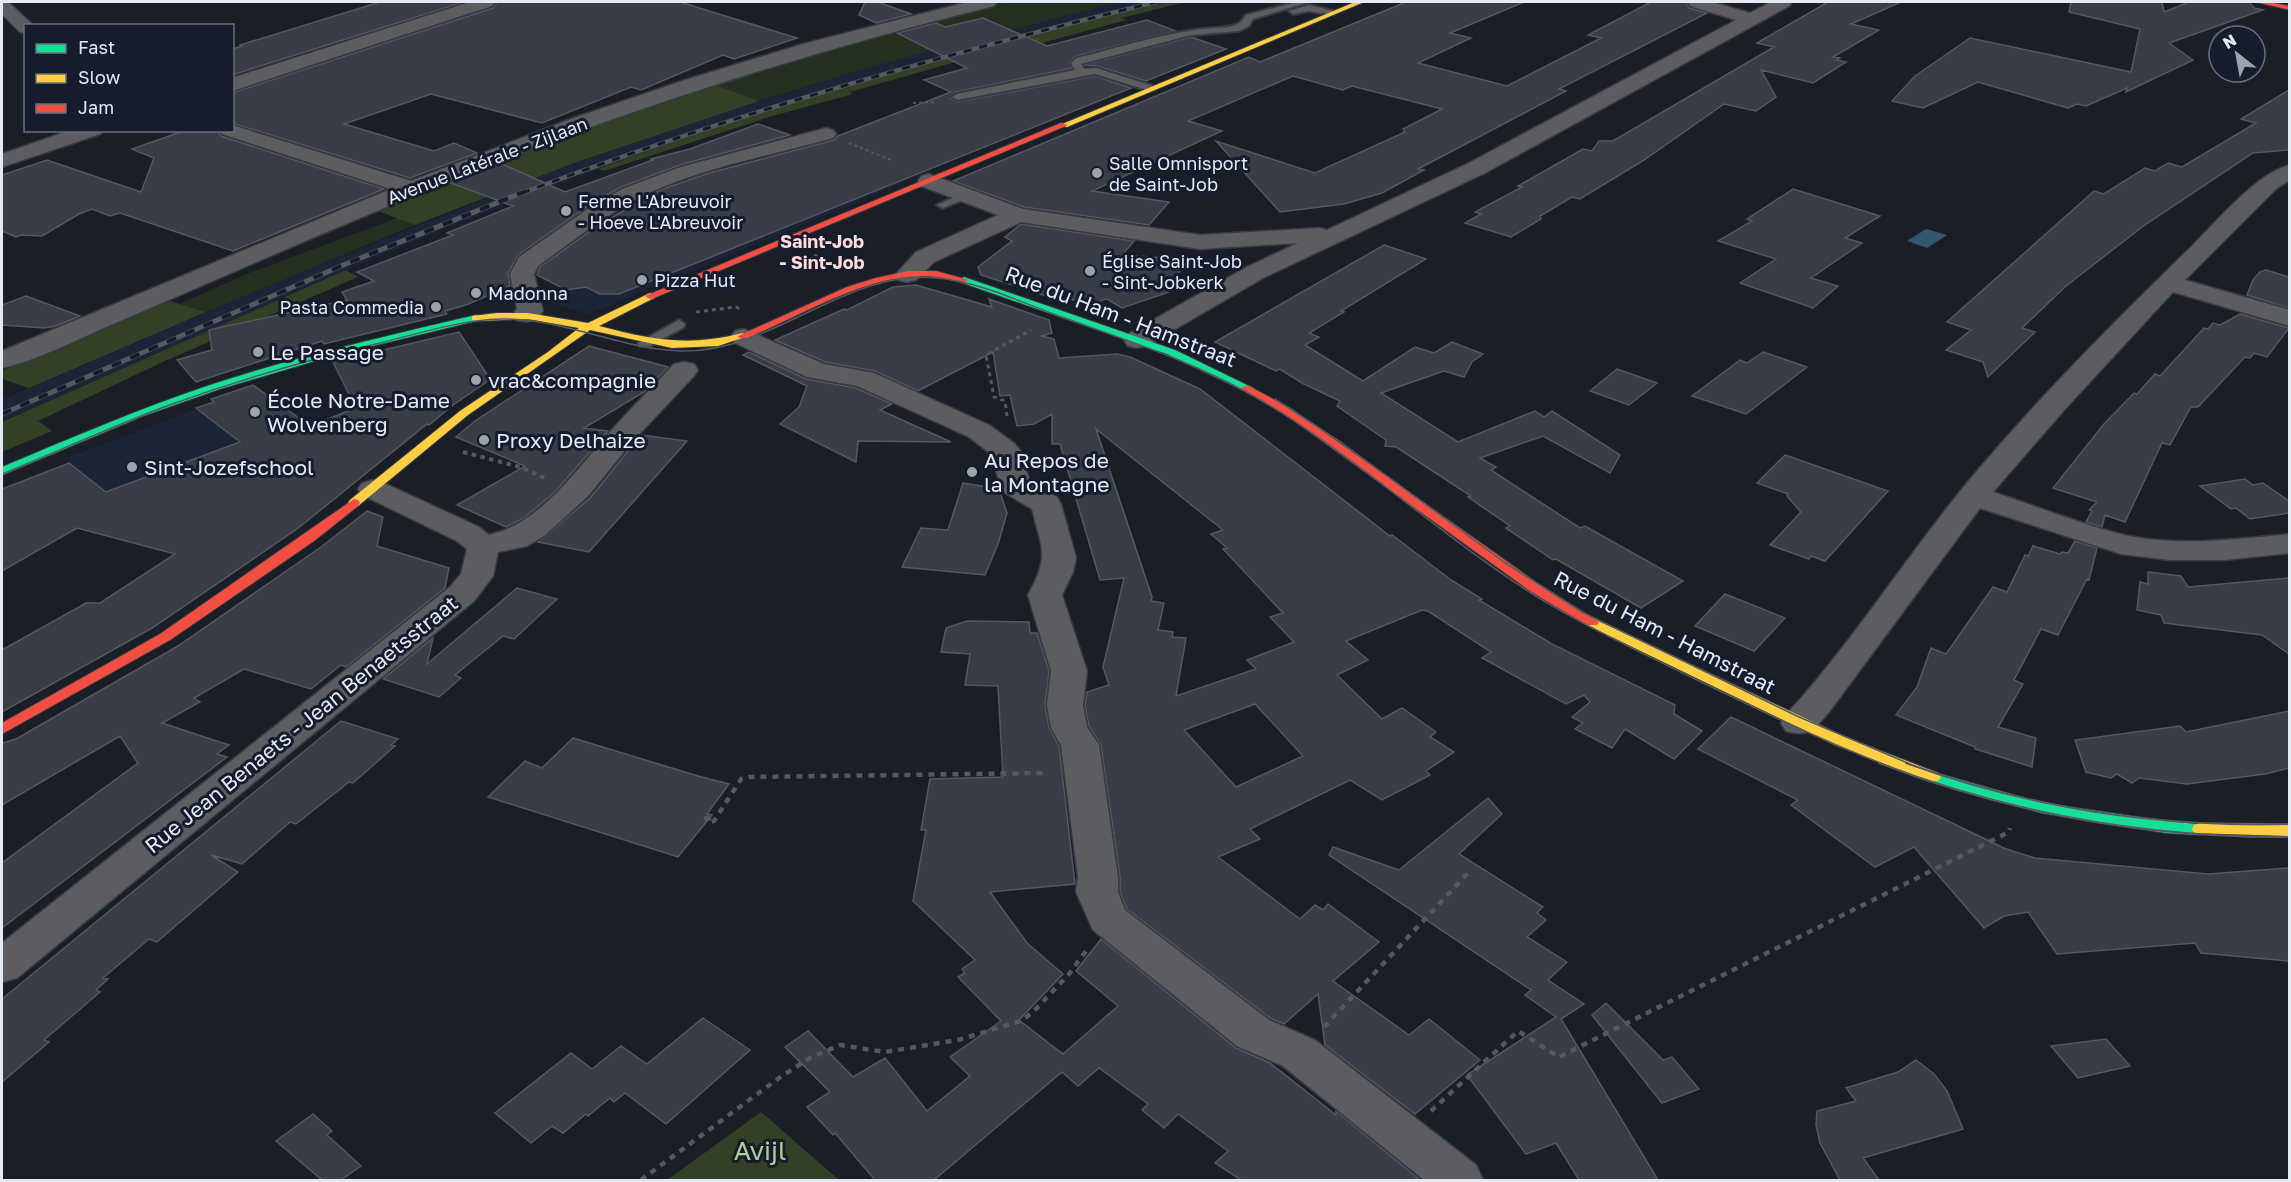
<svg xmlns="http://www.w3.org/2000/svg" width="2291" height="1182" viewBox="0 0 2291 1182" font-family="'Golos Text',sans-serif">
<rect width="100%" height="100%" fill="#1a1e27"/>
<!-- built -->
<path fill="#1b2537" d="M1119 2H1167L1041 33 805 99 641 153 439 231 346 270 2 422V400L272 284 574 163 725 112 867 68Z
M878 154 929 172 589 314 543 301Z
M204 406 197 409 211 420 220 417 247 438 235 443 241 453 75 528 2 506V492L68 463 64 459Z"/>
<!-- green -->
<path fill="#252f1f" d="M1007 2H1119L867 68 759 101 713 84 934 19Z
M397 218 415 225 206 312 179 304 249 273Z"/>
<!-- forest -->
<path fill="#324126" d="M1167 2H1186L1121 18 1126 20 1010 52 998 50 850 92 853 94 769 117 604 171 598 169C783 100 975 47 1167 2Z
M713 84 759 101 574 163 415 225 373 209 494 161Z
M346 270 358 277 165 361 38 421 52 431 2 452V422Z
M167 300 206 312 29 388 2 379V371Z
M761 1112 839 1180H667Z"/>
<!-- water -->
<path fill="#34576d" d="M1926 229 1947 235 1927 248 1907 241Z"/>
<!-- building -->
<path fill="#383d47" stroke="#545860" stroke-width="1.5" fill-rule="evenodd" d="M380 2H464L232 75V49L242 46 240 45Z
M497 2H680L797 38 734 59 723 55 641 90 631 87 542 123 431 94 344 124 434 151 454 143 477 153 410 178 232 123V93L493 8Z
M865 2H878L911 14 876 23 859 15Z
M1406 2H1524L1450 33 1471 38 1418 63 1507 86 1601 38 1588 35 1651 2H1686L1689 8 1707 13 1559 89 1566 91 1418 169 1424 170 1382 193 1344 204 1280 212 1216 141 1315 173 1405 132 1403 129 1442 109 1352 86 1343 90 1293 76 1188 121 1222 131 1092 191 1169 202 1149 225 1024 207 953 181 1249 57 1260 62Z
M1828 2H1901L1851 24 1879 30 1833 57 1840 58 1837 60 1846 62 1813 83 1761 70 1776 97 1756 111 1724 104 1644 160 1580 199 1572 197 1540 216 1541 219 1511 237 1465 223 1481 214 1475 212 1522 187 1518 186 1583 149 1592 151 1599 141H1613L1774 47 1757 43Z
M2071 2H2162L2164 12 2189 2H2249L2254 8 2263 10 2169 43 2193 60 2126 92 2127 88 2086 106 2077 104 2068 108 1978 82 1923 108 1892 101 1915 76 1970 38 2131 72 2140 29 2069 12Z
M983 18 1047 46 1147 20 1176 31 1076 56 1069 63 1072 68 956 92 950 98 957 102 1095 76 1131 88 619 294H600L586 287 566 290 537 275 540 267 600 224 660 190 709 173 834 140 838 136 951 92 924 80 967 68 897 33 936 23 945 27Z
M1191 37 1226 49 1146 81 1097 66 1084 65Z
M2289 90V150L2253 153 2142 227 2066 286 2022 328 2035 332 1988 377 1983 362 1946 350 1971 330 1947 322 2094 191 2104 194 2145 168 2155 171 2168 163 2182 167 2256 123 2241 119Z
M758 124 790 135 680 165 621 187 591 204 518 255 508 273 510 286 466 305 445 311 447 314 324 344 322 341 196 382 177 360 212 350 209 330 347 300 342 292 374 281 357 272 453 235 447 233 513 206 451 183 455 181 500 163 565 192 653 160 651 159 690 149Z
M186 130H217L221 136 384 189 233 251 120 213 110 216 92 209 79 214 42 236 22 235 16 237 2 231V175L47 160 141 192 154 158 132 149Z
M1793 189 1880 216 1845 238 1862 243 1811 278 1838 286 1813 308 1740 283 1776 259 1718 241 1752 221 1747 219Z
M1021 224 1134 241 1122 255 1183 259 1175 290 1122 308 1107 299 1097 302 1052 298 981 275 978 267 1012 241 1005 237Z
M1384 245 1426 259 1341 311 1344 312 1309 333 1319 337 1305 345 1363 381 1415 347 1434 353 1452 342 1483 354 1472 362 1464 377 1444 371 1381 393 1458 442 1535 411 1544 417 1552 411 1620 455 1610 473 1543 436 1480 458 1496 467 1491 470 1580 528 1585 526 1683 581 1641 608 1556 559 1553 560 1506 528 1510 526 1468 497 1471 496 1396 447 1385 446 1386 440 1337 406 1340 401 1302 383 1280 369 1276 371 1215 342Z
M2266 270 2289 277V308L2247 295 2253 280 2260 272Z
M916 285 992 307 989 299 1049 320 1052 333 1042 336 1054 339 1059 358 1117 354 1130 357 1200 389 1390 536 1392 535 1451 580 1482 599 1479 600 1552 644 1675 705 1674 714 1702 731 1674 759 1625 729 1612 748 1575 729 1583 723 1572 717 1590 702 1584 695 1566 704 1482 658 1491 652 1428 611 1422 610 1346 641 1368 660 1337 675 1382 719 1402 708 1436 732 1430 737 1454 752 1426 771 1430 775 1382 800 1350 780 1250 829 1260 839 1218 857 1300 919 1315 905 1323 910 1328 904 1379 942 1333 981 1409 1035 1429 1019 1480 1060 1415 1114 1325 1045 1318 994 1284 1024 1270 1018 1127 909 1120 892V877L1101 745 1089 726 1085 705 1087 692 1109 685 1103 667 1124 578 1100 580 1060 444H1052V414L1034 424 1017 426 1010 395 1000 396 993 352 918 391 875 371 825 362 775 340 844 309 847 310 893 287ZM1096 429 1223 530 1211 534 1227 548 1223 549 1283 613 1270 617 1294 642 1247 660 1256 669 1176 696 1186 638 1172 637 1173 632 1158 630 1164 603 1151 601 1152 597ZM1255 704 1303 756 1236 787 1184 730Z
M26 296 80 316 56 326 44 328 2 325V305Z
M2240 314 2289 328 2267 357 2254 353 2250 358 2245 357 2198 407H2191L2170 445 2162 443 2125 522 2105 515 2102 527 2086 522 2092 511 2089 510 2097 502 2053 488 2104 424 2134 393 2137 394 2155 374 2160 376 2204 328 2208 329 2213 323 2220 325Z
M459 332 488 376 494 377 453 405 429 425 427 424 297 529 152 628 2 712V650L86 603H100L175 554 77 528 2 571V489L69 463 106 492 240 442 196 408 214 402 211 399 253 385 310 426 356 408 333 362Z
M589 346 668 367 644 392 584 428 608 431 555 492 524 518 506 527 457 505 525 466 456 437 475 421Z
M749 352 806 379 856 388 892 404 880 410 951 442 858 441 856 462 780 424 799 407 807 386 743 355Z
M1763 352 1807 367 1746 414 1692 396 1740 360 1747 363Z
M1617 369 1657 383 1629 405 1590 391Z
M641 435 687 441 589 552 538 542 590 498Z
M1785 455 1888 491 1825 561 1811 556 1809 559 1770 545 1801 512 1787 496 1788 494 1757 483Z
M2245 479 2253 485 2263 483 2289 501V513L2250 519 2236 508 2231 509 2200 486Z
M963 483 999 489 1007 513 998 544 985 575 902 567 921 528 948 530Z
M367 511 383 517 377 546 449 568 445 588 346 667 341 665 311 689 244 669 194 698 200 702 162 723 229 745 217 754 227 757 2 928V863L138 763 120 736 2 805V743L16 739 178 646 321 547Z
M2075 541 2097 548 2089 580 2087 579 2058 635 2041 629 2014 680 2023 684 1998 727 2036 738 2032 767 1975 749V747L1896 715 1917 687 1931 648 1946 654 1993 587 2007 592 2025 555 2028 556 2033 546 2060 554 2062 552 2068 553Z
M2148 572 2181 576 2188 587 2289 578V654L2262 635 2164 623 2161 615 2137 610 2140 582 2148 584Z
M517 588 557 599 514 639 503 636 455 675 461 678 439 697 383 679 433 638 427 664Z
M1725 594 1785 618 1754 651 1695 626Z
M967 621 1029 622 1030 633H1037L1049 671 1045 705 1049 728 1059 746 1075 884 990 892 1027 943 1063 974 1019 1020 1063 1054 1118 1006 1076 971 1101 939 1236 1048 1270 1063 1336 1115V1111L1420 1180H1241L1215 1163 1228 1151 1178 1114 1164 1128 1142 1110 1148 1104 1099 1068 1078 1086 1062 1072 934 1180H875L835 1133 833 1135 807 1107 830 1092 785 1047 808 1031 853 1077 885 1058 927 1111 970 1076 950 1057 1001 1021 958 977 965 973 962 969 975 960 913 901 926 830H921L930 779 1003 777 998 686 965 685 970 654 941 652 946 628Z
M2289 711V768L2265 774 2187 784 2139 778 2132 783 2117 774 2111 778 2086 772 2075 740 2180 726 2186 732Z
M1731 717 2006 849 2035 858 2208 874 2289 868V961L2201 953 2195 943 2057 954 2028 912 2004 916 1984 928 1914 847 1875 867 1791 805 1798 800 1698 749Z
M341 721 398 739 391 745 395 746 353 783 349 782 296 824 290 822 242 864 211 855 238 872 157 942 149 939 103 978 108 979 96 990 100 992 44 1040 49 1042 2 1082V999Z
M573 738 698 776 729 784 707 814 712 815 678 857 488 797 525 761 542 768Z
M1488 798 1502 814 1459 854 1543 907 1537 913 1546 920 1527 937 1567 962 1548 980 1584 1004 1561 1019 1658 1180H1579L1556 1143 1526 1154 1467 1075 1556 1017 1525 995 1531 990 1329 855 1333 847 1399 870Z
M1606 1003 1663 1060 1672 1057 1699 1089 1662 1103 1592 1015Z
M703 1018 750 1050 666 1124 625 1093 614 1102 610 1098 588 1116 586 1114 563 1133 552 1126 531 1143 495 1113 571 1053 592 1069 621 1046 647 1064Z
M2106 1039 2130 1066 2078 1078 2051 1046Z
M1916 1060 1934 1074 1947 1091 1963 1129 1863 1158 1879 1180H1840L1820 1143 1816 1125 1817 1111 1856 1101 1846 1088 1898 1072Z
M313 1114 332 1131 327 1135 361 1166 341 1180H322L276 1141Z"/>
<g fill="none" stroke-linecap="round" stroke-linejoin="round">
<defs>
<path id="lane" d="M1297 2H1309L1253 19 1249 26 1239 31 1191 35 1081 64 1084 69 1096 68 1153 86V90H1147L1095 74 957 100 952 97 957 94 1075 70 1071 63 1077 58C1122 47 1168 31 1214 28 1228 27 1239 28 1246 15Z
M1309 5 1337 12 1333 15 1309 11 1293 14 1289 11Z
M966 192 970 193V197L943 208 937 205Z
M679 320 685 324 684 327 650 346H640L638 343Z"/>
<path id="street" d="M2 2H8L32 24 26 26V33L20 32 2 14Z
M470 2H495L492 6 232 91V78Z
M968 2H997L994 6C783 58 579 125 379 210 292 246 206 284 120 321 86 335 37 361 2 368V351L391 189 222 134 219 130H232V125L411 181 568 120 685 80 803 44Z
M1688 2H1712L1750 13 1771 2H1792L1789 6 1485 173 1265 277 1146 346 1137 348 1128 346 1124 340 1128 334 1247 267 1298 243 1200 249 1021 222 934 262 916 280 907 282 898 280 895 275 916 252 998 215 921 186 918 181 921 176 929 174 1023 209 1200 235 1320 228 1327 230 1469 163 1736 20 1690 6Z
M826 128 833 130 836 134 833 138C770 156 695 168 637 199 601 218 570 243 538 266L534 274 543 311C535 322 528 323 516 320L512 315 517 309 510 274 519 257 592 206 622 189 681 167Z
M71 130H103L100 134 2 167V154Z
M2290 165V180L2277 188 2185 280 2290 310V326L2173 292 2066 408 1993 492C2036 506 2080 524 2124 535 2178 547 2236 539 2290 534V553L2224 560H2170L2121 554 1980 508 1829 712C1814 729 1810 738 1786 731L1781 723 1786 715C1851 644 1902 563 1962 489 2032 404 2114 322 2193 245 2217 221 2257 173 2290 165Z
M744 329 824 364 874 373 989 425 1015 444 1020 450 1030 482 1057 497 1061 504 1076 558 1073 572 1062 595 1087 671 1083 705 1087 727 1099 745 1118 877V892L1125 910 1269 1020 1315 1040 1476 1165 1483 1180H1424L1283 1066 1237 1046 1093 930 1076 892 1078 877 1061 745 1051 728 1047 705 1051 671 1028 595C1050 555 1042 550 1032 509L1005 493 1001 487 991 454 969 437 857 386 807 377 735 343 731 337 735 331Z
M684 362 694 364 698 370 694 376 631 443 588 496 544 536 527 546 498 552 493 576 474 601 17 978 2 982V943L450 587 461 574 467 549 457 541 362 495 358 489 362 483 373 480 384 483 479 527 489 535C540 524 577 469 610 432 631 408 653 387 674 364Z"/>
<path id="fast" d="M964 277 1175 350 1253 388 1247 391 1243 390 1167 354 960 282 959 280Z
M476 315 480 316V320L335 355 220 389 143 416 2 475V467C71 438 139 409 210 385 298 356 387 336 476 315Z
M1933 772 2042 803 2166 821 2206 825 2208 829 2206 833 2200 835 2166 833 2042 813 1928 781 1925 777 1928 773Z"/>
<path id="slow" d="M1355 2H1364L1067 127 1060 125Z
M650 293 655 296 654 298 599 326C653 340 687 347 743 333L748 336 718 346 672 348 590 330 468 415 358 506H350L348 503 350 500 460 411 548 352 579 328 528 319 476 321 472 320V316L497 313H528L588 323Z
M1592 618 1845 737 1938 773 1941 777 1938 781H1928L1835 745 1587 625 1585 622 1587 619Z
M2200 823 2290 824V836L2194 833 2192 829 2194 825Z"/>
<path id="jam" d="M2256 2H2268L2290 6V10Z
M1061 123 1068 125 654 298 650 299 645 296Z
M908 271H936L969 280 964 283C955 281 946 278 937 277 875 269 803 315 747 338H739L738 336 847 287 876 278Z
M1247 385 1293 410 1540 585 1599 622 1597 625H1587L1530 591 1285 414 1243 390 1241 388Z
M354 499 358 500 360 503 358 506 314 541 170 640 2 734V723L160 634Z"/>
</defs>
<!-- lane casing -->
<use href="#lane" stroke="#373b43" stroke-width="4"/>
<!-- street casing -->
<use href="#street" stroke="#373b43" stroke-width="3"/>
<!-- fast casing -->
<use href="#fast" stroke="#373b43" stroke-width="2"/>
<!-- slow casing -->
<use href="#slow" stroke="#373b43" stroke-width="2"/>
<!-- jam casing -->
<use href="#jam" stroke="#373b43" stroke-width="2"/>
<!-- path-far3 -->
<path stroke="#56585d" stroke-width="2" stroke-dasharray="3 3" stroke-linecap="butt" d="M913 103 936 102
M849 143 891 160"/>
<!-- path-far2 -->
<path stroke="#56585d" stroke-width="3" stroke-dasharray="4 4" stroke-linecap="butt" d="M814 255 840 267
M696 312 736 307 742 310
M1007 416 1005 401 994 397 986 355 1031 330"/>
<!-- path-far1 -->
<path stroke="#56585d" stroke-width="4" stroke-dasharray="4.5 4.5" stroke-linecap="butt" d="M463 452 520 467 547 479"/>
<!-- path -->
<path stroke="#56585d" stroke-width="4.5" stroke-dasharray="6 6" stroke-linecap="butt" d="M704 818 709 819 708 822 714 821 741 779 749 777 1047 773
M1324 1027 1469 872
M1431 1111 1518 1031 1559 1057 2009 832 2010 828
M641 1180 779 1078 810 1058 840 1045 885 1052 958 1040 1021 1021 1033 1012 1069 974 1089 947"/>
<!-- lane -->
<use href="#lane" fill="#5b5d60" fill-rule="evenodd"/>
<!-- street -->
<use href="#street" fill="#5b5d60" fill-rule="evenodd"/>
<!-- fast -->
<use href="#fast" fill="#16e098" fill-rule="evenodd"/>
<!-- slow -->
<use href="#slow" fill="#ffcf43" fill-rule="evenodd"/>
<!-- jam -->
<use href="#jam" fill="#f24e42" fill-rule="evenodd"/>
<!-- tram-far1 -->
<path stroke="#565a60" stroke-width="1.5" d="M1275 399 1342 443 1504 562 1582 612 1799 717 1910 764
M2 474C56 452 109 428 164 407 235 381 307 360 380 343 420 333 461 320 501 319 564 318 621 350 683 351 774 352 845 269 937 278 981 282 1024 304 1065 318 1132 342 1202 365 1264 402 1358 458 1439 534 1531 593 1584 626 1640 652 1695 679 1757 709 1819 739 1883 764"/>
<!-- tram -->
<path stroke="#565a60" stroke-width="2" d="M1879 763C2011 814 2149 838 2290 837
M1906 763C2030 808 2158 828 2290 824"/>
<defs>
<path id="rail-far1" d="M522 193C729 115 941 55 1156 2"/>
<path id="rail" d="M2 414 341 266 526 191"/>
</defs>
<!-- rail-far1 casing -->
<use href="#rail-far1" stroke="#565a60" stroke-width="4.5"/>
<!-- rail casing -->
<use href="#rail" stroke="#565a60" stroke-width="5"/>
<!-- rail-far1 -->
<use href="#rail-far1" stroke="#151d2c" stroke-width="3" stroke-dasharray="8" stroke-linecap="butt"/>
<!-- rail -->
<use href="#rail" stroke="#151d2c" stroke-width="4" stroke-dasharray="10" stroke-linecap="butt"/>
</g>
<!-- markers -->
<g fill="#9da3ac" stroke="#151d2c" stroke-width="2">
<circle cx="1097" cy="173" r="6"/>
<circle cx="566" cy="211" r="6"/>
<circle cx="1090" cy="271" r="6"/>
<circle cx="642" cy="280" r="6"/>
<circle cx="476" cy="293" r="6"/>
<circle cx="436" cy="307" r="6"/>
<circle cx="258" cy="352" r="6"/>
<circle cx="476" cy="380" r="6"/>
<circle cx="255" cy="412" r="6"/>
<circle cx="484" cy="440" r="6"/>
<circle cx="132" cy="467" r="6"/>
<circle cx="972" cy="472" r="6"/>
</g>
<g text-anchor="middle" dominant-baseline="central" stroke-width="6" stroke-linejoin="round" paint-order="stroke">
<!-- far-street labels -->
<g font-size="18" fill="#e4eaf4" stroke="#151d2c">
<text transform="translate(487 160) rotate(-21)">Avenue Latérale - Zijlaan</text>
</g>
<!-- far-poi labels -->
<g font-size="18" fill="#e4eaf4" stroke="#151d2c" text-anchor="start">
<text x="1109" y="163">Salle Omnisport<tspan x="1109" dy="21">de Saint-Job</tspan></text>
<text x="578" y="201">Ferme L'Abreuvoir<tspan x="578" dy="21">- Hoeve L'Abreuvoir</tspan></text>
<text x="1102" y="261">Église Saint-Job<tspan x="1102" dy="21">- Sint-Jobkerk</tspan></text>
<text x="654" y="280">Pizza Hut</text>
<text x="488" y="293">Madonna</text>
<text x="424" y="307" text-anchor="end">Pasta Commedia</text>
</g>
<!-- far-neighbourhood labels -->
<g font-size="18" font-weight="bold" fill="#fedada" stroke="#151d2c">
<text x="822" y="241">Saint-Job<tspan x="822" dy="21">- Sint-Job</tspan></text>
</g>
<!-- street labels -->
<g font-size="21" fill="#e4eaf4" stroke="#151d2c">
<text transform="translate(1121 316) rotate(21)">Rue du Ham - Hamstraat</text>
<text transform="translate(1665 632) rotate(27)">Rue du Ham - Hamstraat</text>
<text transform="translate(301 724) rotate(-39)">Rue Jean Benaets - Jean Benaetsstraat</text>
</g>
<!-- poi labels -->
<g font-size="21" fill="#e4eaf4" stroke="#151d2c" text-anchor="start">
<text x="270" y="352">Le Passage</text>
<text x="488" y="380">vrac&amp;compagnie</text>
<text x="267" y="400">École Notre-Dame<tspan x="267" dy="24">Wolvenberg</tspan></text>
<text x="496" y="440">Proxy Delhaize</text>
<text x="984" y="460">Au Repos de<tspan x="984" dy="24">la Montagne</tspan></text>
<text x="144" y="467">Sint-Jozefschool</text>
</g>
<!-- near-park labels -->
<g font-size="26" fill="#b0cf94" stroke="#151d2c">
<text x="760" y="1150">Avijl</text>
</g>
</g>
<!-- border -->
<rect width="2291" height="1182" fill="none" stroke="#e4eaf4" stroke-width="6"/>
<!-- legend -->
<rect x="24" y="24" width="210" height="108" fill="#151d2c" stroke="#686f7c" stroke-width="1.5"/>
<rect x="36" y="44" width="30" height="9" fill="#16e098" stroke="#686f7c" stroke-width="1.5"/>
<text x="78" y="54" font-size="18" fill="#e4eaf4">Fast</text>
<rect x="36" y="74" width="30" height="9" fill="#ffcf43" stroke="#686f7c" stroke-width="1.5"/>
<text x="78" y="84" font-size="18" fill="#e4eaf4">Slow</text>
<rect x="36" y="104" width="30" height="9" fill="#f24e42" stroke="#686f7c" stroke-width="1.5"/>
<text x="78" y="114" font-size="18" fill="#e4eaf4">Jam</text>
<!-- north arrow -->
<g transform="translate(2237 54) rotate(329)"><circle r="28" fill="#151d2c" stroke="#686f7c" stroke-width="1.5"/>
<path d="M0-4.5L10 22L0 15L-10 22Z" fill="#9da3ac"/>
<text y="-9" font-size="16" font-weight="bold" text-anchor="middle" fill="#e4eaf4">N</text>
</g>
</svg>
